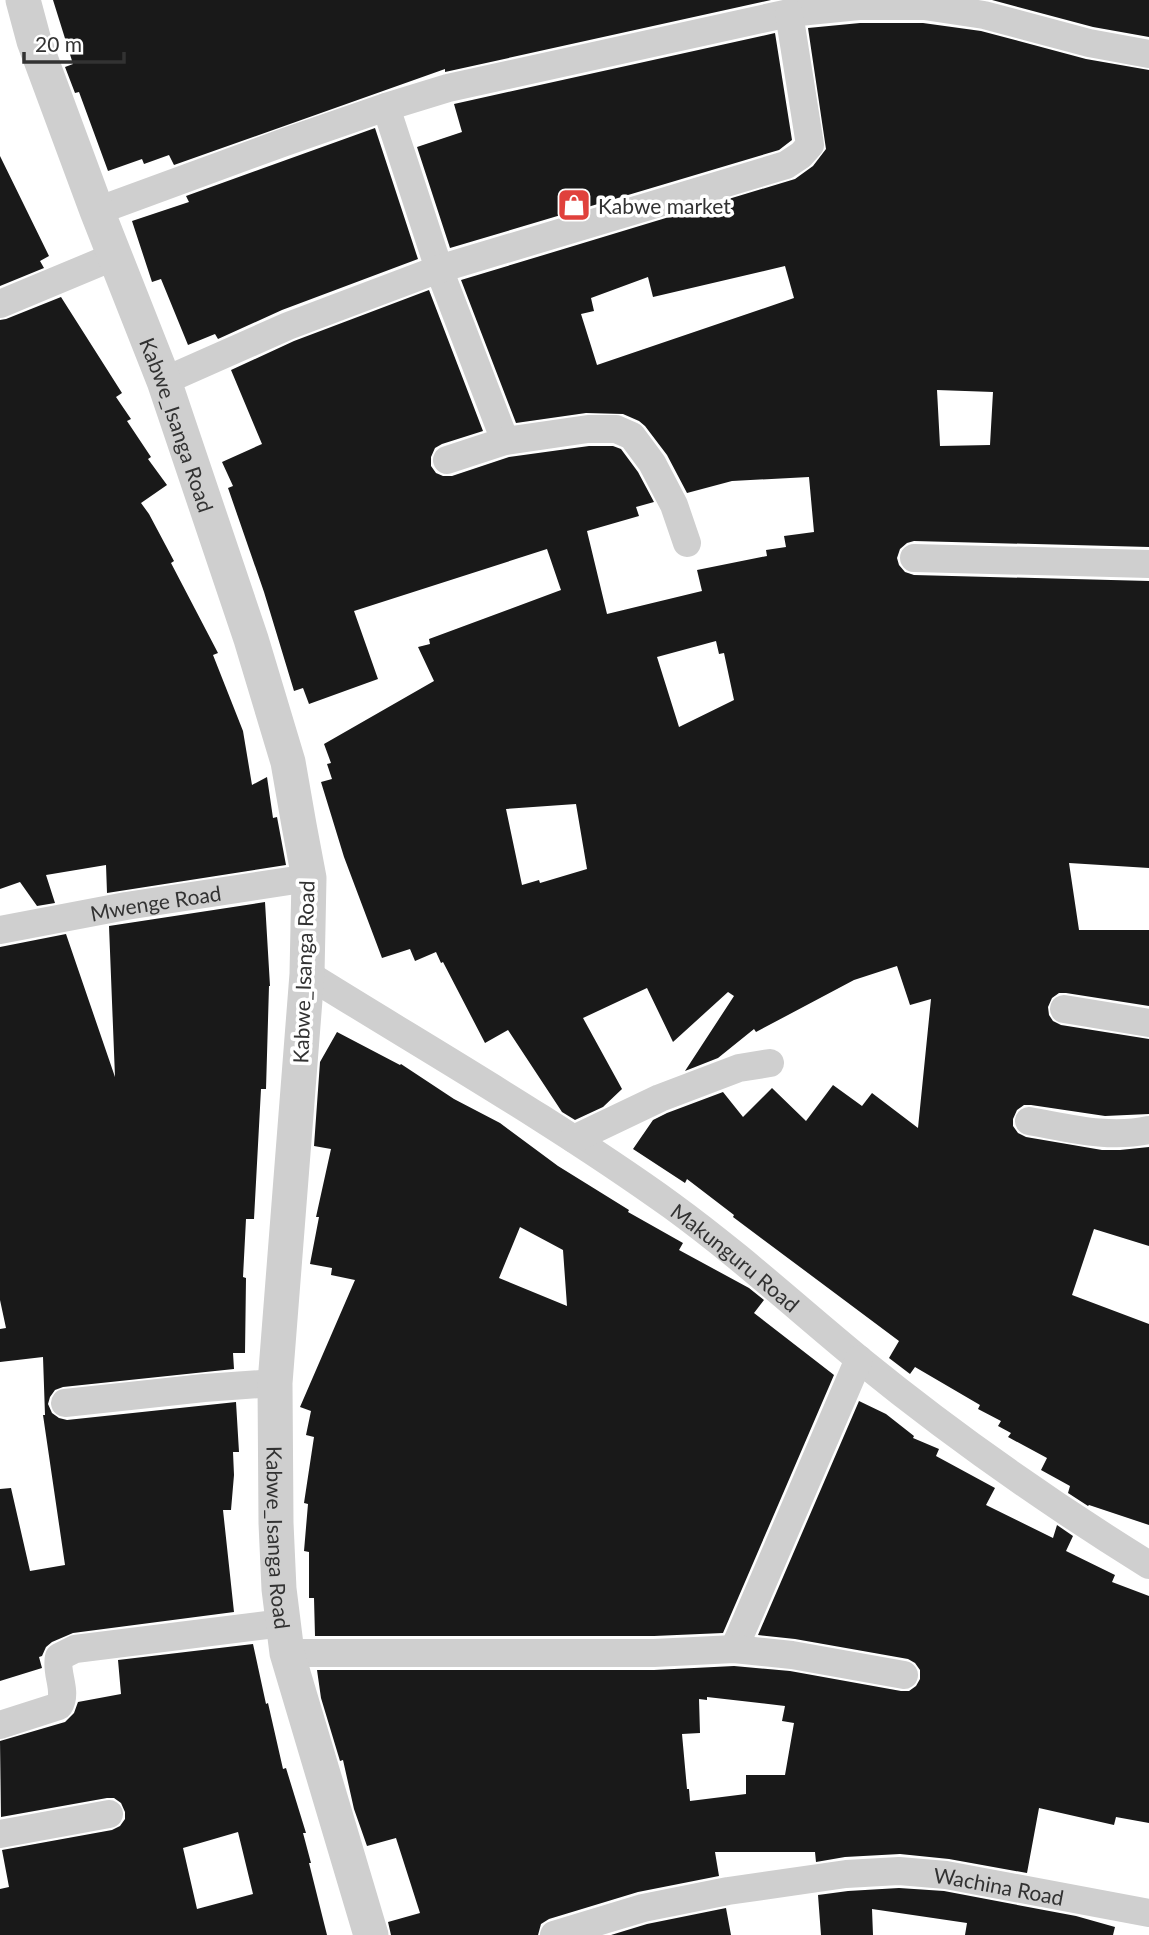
<svg xmlns="http://www.w3.org/2000/svg" width="1149" height="1935" viewBox="0 0 1149 1935" font-family="Lato,sans-serif">
<rect width="100%" height="100%" fill="#fff"/>
<!-- building -->
<path fill="#191919" fill-rule="evenodd" d="M53 0H771L445 72V69L174 165 169 155 144 164 142 159 108 171 79 92 75 93 65 67 73 64Z
M992 0H1149V37L1093 27Z
M860 23H923L981 31 1086 59 1149 70V547L914 541 907 543 900 549 897 558 899 565 905 572 914 575 1149 581V868L1069 863 1079 930H1149V1006L1066 993H1059L1052 998 1048 1007 1049 1015 1053 1021 1061 1025 1149 1039V1114L1105 1116 1031 1105H1024L1017 1110 1013 1119V1126L1018 1133 1026 1137 1102 1150H1120L1149 1147V1246L1094 1229 1072 1295 1149 1324V1525L1089 1505 1088 1506 1068 1493 1070 1486 1041 1470 1047 1458 1008 1437 1011 1433 998 1426 1001 1421 978 1409 980 1405 915 1367 910 1374 889 1358 899 1341 733 1217 734 1215 687 1179 685 1183 633 1149 653 1120 667 1113 723 1092 743 1117 772 1088 806 1121 833 1085 862 1106 872 1093 918 1128 931 999 910 1005 897 966 854 980 756 1032 754 1029 718 1058 685 1071 734 996 728 992 673 1042 647 988 583 1018 622 1089 603 1107 575 1120 562 1112 508 1030 485 1043 443 962 441 963 436 952 415 961 410 949 382 958 344 857 321 782 332 779 327 764 331 763 324 744 434 681 418 647 430 644 429 639 561 590 547 549 354 611 378 679 309 704 303 688 294 691 264 592 228 488 233 486 222 462 262 444 231 370 294 341 429 290 483 431 442 444 435 448 431 457V466L436 473 443 476H452L509 457 589 446H613L621 449 638 472 654 502 636 507 639 516 587 531 607 614 702 591 697 570 767 556 766 550 786 547 784 536 814 532 809 477 732 481 687 493 667 455 645 426 639 421 623 414 586 413 516 423 461 280 795 179 813 166 826 149 808 28ZM785 266 794 298 597 365 581 314 594 311 591 298 648 277 653 297ZM937 390 993 392 990 445 940 446ZM716 641 719 654 724 653 734 700 679 727 657 657ZM576 804 587 869 540 883 539 880 522 885 506 809Z
M775 33 792 140 779 150 450 248 417 147 462 132 454 104Z
M375 128 418 259 282 310 218 339 215 334 188 345 161 279 152 282 132 221 189 202 186 196Z
M0 156 49 256 40 261 44 268 0 286Z
M61 297 122 393 116 397 131 419 127 421 151 457 148 459 167 485 141 503 149 514 174 561 171 563 218 653 213 655 243 731 252 785 267 777 273 818 277 817 286 865 107 893 106 865 46 875 55 903 37 906 20 882 0 889V320L6 319Z
M265 902 270 986H269L266 1089H261L254 1219H246L243 1277 246 1278 245 1353H233L234 1369 63 1387 55 1390 50 1397 48 1404 52 1413 59 1418 67 1420 236 1402 239 1452H233L234 1475 231 1510H223L234 1612 73 1633 52 1642 46 1647 42 1656 39 1657 42 1668 0 1681V1489L11 1488 30 1571 65 1565 43 1415H45L43 1357 0 1362V1329L6 1328 0 1300V947L66 934 115 1077 109 926Z
M337 1032 400 1065 401 1064 454 1099 500 1123 558 1166 629 1210 628 1212 683 1243 679 1250 749 1288 764 1300 754 1313 834 1375 723 1633 654 1636H315L314 1598H309V1552L304 1551 308 1504 304 1503 314 1437 306 1435 311 1411 300 1407 355 1280 331 1275 332 1268 310 1264 319 1217H316L331 1149 314 1146 320 1062ZM520 1227 563 1250 567 1306 499 1278Z
M859 1401 886 1414 914 1436 913 1438 939 1449 936 1456 995 1488 986 1505 1053 1538 1057 1525 1073 1536 1066 1551 1115 1575 1112 1582 1149 1596V1823L1116 1817 1114 1825 1039 1808 1027 1873 949 1859 900 1854 845 1857 816 1862 815 1852H715L719 1876 638 1892 549 1919 541 1924 538 1935H391L388 1922 420 1913 396 1838 367 1846 354 1809 343 1760 340 1761 321 1698 317 1670H654L734 1666 790 1671 901 1691H909L916 1686 920 1679V1670L915 1663 908 1659 795 1639 758 1635ZM707 1697 785 1706 782 1721 794 1723 785 1775H746V1794L690 1801 689 1789H687L682 1734 700 1733 699 1699 707 1700Z
M253 1644 266 1704 268 1703 283 1769 286 1768 306 1833H303L311 1863H309L327 1935H0V1889L9 1887 2 1850 112 1830 120 1826 125 1819V1812L121 1803 114 1798H107L1 1817 0 1741 65 1722 74 1713 78 1702 121 1694 118 1660ZM238 1832 253 1894 197 1909 183 1848Z
M899 1888 944 1891 1076 1916 1115 1927 1113 1935H965L967 1923 872 1909 873 1935H821L818 1895 848 1891Z
M726 1908 731 1935H611L647 1924Z"/>
<g fill="none" stroke-linecap="round" stroke-linejoin="round">
<!-- minor -->
<g stroke="#cfcfcf" stroke-width="28">
<path d="M386 107 439 269 505 441"/>
<path d="M97 211 285 142 386 107 448 88 789 13 859 6H924L984 15 1089 43 1149 54"/>
<path d="M0 304 115 256"/>
<path d="M164 381 288 326 439 269 786 165 801 155 810 145 789 13"/>
<path d="M447 460 505 441 588 429H616L632 436 652 463 674 505 687 543"/>
<path d="M914 558 1149 564"/>
<path id="s1" d="M0 930 126 906 309 878"/>
<path id="s2" d="M307 974C429 1050 555 1122 672 1206 738 1254 798 1309 860 1360 952 1435 1049 1503 1149 1565"/>
<path d="M1064 1009 1149 1023"/>
<path d="M1029 1121C1069 1128 1109 1139 1149 1130"/>
<path d="M574 1139 660 1098 739 1068 770 1063"/>
<path d="M65 1403 204 1388 275 1383"/>
<path d="M734 1649 859 1359"/>
<path d="M287 1653H654L734 1649 792 1655 904 1675"/>
<path d="M0 1725 59 1706C68 1692 55 1673 59 1657L75 1649 283 1623"/>
<path d="M0 1834 109 1814"/>
<path id="s3" d="M554 1935 643 1908 728 1891 846 1874 899 1871 946 1875 1149 1913"/>
</g>
<!-- tertiary -->
<path stroke="#cfcfcf" stroke-width="35" id="s4" d="M23 0 34 41 97 211 164 381 251 639 288 762 299 825 309 878 307 974 275 1383 276 1523 279 1589 287 1653 371 1935"/>
</g>
<!-- icons -->
<defs>
<symbol id="shop-square" viewBox="-11 -11 22 22"><rect x="-9" y="-9" width="18" height="18" rx="4" fill="#e0413c" stroke="#fff"/><path d="M-5-2.5h2.3a2.7 3.5 0 0 1 5.4 0H5L5.5 6h-11ZM-1.5-2.5h3a1.5 2.3 0 0 0-3 0Z" fill="#fff"/></symbol>
</defs>
<g fill-rule="evenodd">
<use href="#shop-square" x="555" y="186" width="38" height="38"/>
</g>
<g text-anchor="middle" dominant-baseline="central" stroke-width="7" stroke-linejoin="round" paint-order="stroke">
<!-- poi labels -->
<g font-size="21" fill="#323232" stroke="#fff" text-anchor="start">
<text x="598" y="205">Kabwe market</text>
</g>
<!-- street labels -->
<g font-size="21" fill="#323232" stroke="#fff">
<text stroke="none"><textPath href="#s4" startOffset="452">Kabwe_Isanga Road</textPath></text>
<text stroke="none"><textPath href="#s1" startOffset="158">Mwenge Road</textPath></text>
<text transform="translate(303 972) rotate(-88)">Kabwe_Isanga Road</text>
<text stroke="none"><textPath href="#s2" startOffset="514">Makunguru Road</textPath></text>
<text stroke="none"><textPath href="#s4" startOffset="1586">Kabwe_Isanga Road</textPath></text>
<text stroke="none"><textPath href="#s3" startOffset="453">Wachina Road</textPath></text>
</g>
</g>
<!-- scale -->
<path d="M24 52v10h100v-10" fill="none" stroke="#323232" stroke-width="3.5"/>
<text x="35" y="52" font-size="21" fill="#323232" stroke="#ffffff" stroke-width="5" paint-order="stroke">20 m</text>
</svg>
